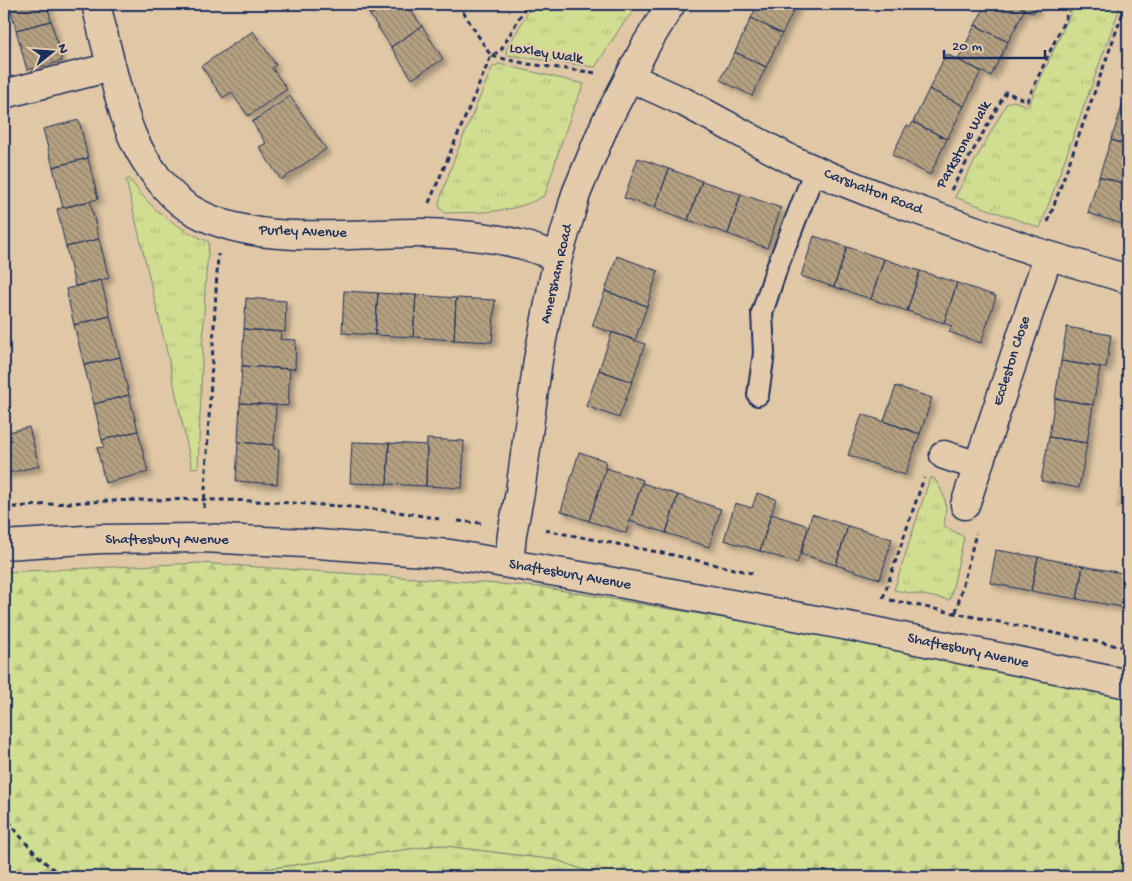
<svg xmlns="http://www.w3.org/2000/svg" width="1132" height="881" viewBox="0 0 1132 881" font-family="'Gochi Hand',sans-serif">
<defs>
<pattern id="industrial-furrows" width="10" height="10" patternUnits="userSpaceOnUse" patternTransform="scale(1.25)"><rect width="10" height="10" fill="#cfb999"/><path d="M-1 1l2-2M0 10L10 0M9 11l2-2" fill="none" stroke="#b19f86"/></pattern>
<pattern id="grass-tufts" width="24" height="20" patternUnits="userSpaceOnUse" patternTransform="scale(1.25)"><rect width="24" height="20" fill="#d1dd90"/><path d="M3 7l-1-3M5 7V3M7 7l1-3M15 17l-1-3M17 17v-4M19 17l1-3" fill="none" stroke="#b3be7f"/></pattern>
<pattern id="forest-firs" width="22" height="20" patternUnits="userSpaceOnUse" patternTransform="scale(1.25)"><rect width="22" height="20" fill="#d1dd90"/><path d="M5 1l3.5 6h-7zM16 11l3.5 6h-7z" fill="#b3be7f"/></pattern>
<pattern id="building-back-hatch" width="6" height="6" patternUnits="userSpaceOnUse" patternTransform="scale(1.25)"><rect width="6" height="6" fill="#b5a181"/><path d="M-1 5l2 2M0 0l6 6M5-1l2 2" fill="none" stroke="#92846d"/></pattern>
<filter id="shadow"><feDropShadow dx="4.5" dy="4.5" stdDeviation="2.5" flood-color="#0004"/></filter>
</defs>
<rect width="100%" height="100%" fill="#e0c7a5"/>
<filter id="ink" filterUnits="userSpaceOnUse"><feTurbulence type="fractalNoise" baseFrequency=".02" numOctaves="2"/><feDisplacementMap in="SourceGraphic" scale="10" xChannelSelector="R" yChannelSelector="G"/><feConvolveMatrix kernelMatrix="1 2 1 2 8 2 1 2 1" color-interpolation-filters="sRGB"/></filter>
<g filter="url(#ink)">
<!-- industrial -->
<path fill="url(#industrial-furrows)" d="M1128 441V511L1115 509Z"/>
<!-- grass -->
<path fill="url(#grass-tufts)" stroke="#768677" d="M533 4H639L622 25 595 67 507 55 506 50Z
M1075 4H1121L1040 228 955 197 1007 103 1013 101 1028 106Z
M499 64 584 84C567 121 557 157 545 195 515 214 479 212 445 213L440 208 439 202 455 157 492 68Z
M130 179C149 209 177 228 209 242L205 287 198 467 192 468 165 343 126 180Z
M930 478H934C947 499 947 502 944 526L964 537 950 600 894 590Z
M438 845 557 860 603 877H178L243 872Z"/>
<!-- forest -->
<path fill="url(#forest-firs)" stroke="#768677" d="M200 563 541 587 817 634 1128 697V877H603L557 860 438 845 243 872 178 877H15L4 872V572Z"/>
<!-- building -->
<path fill="url(#building-back-hatch)" stroke="#1b2f5e" filter="url(#shadow)" d="M9 4H47L51 21 16 30Z
M362 4H386L370 15Z
M386 4H406L422 26 391 47 370 15Z
M758 4H797L782 34 751 18Z
M986 4H1015L1025 9 1008 42 975 25Z
M1015 4H1038L1033 13Z
M751 18 782 34 766 67 735 52Z
M51 21 62 61 27 70 16 30Z
M975 25 1008 42 991 76 958 60Z
M422 26 443 59 412 79 391 47Z
M253 31 276 65 272 68 287 89 248 116 231 92 223 98 201 66Z
M735 52 766 67 752 96 720 80Z
M946 54 981 71 964 106 929 89Z
M1128 87V105L1123 104Z
M929 89 964 106 947 139 913 122Z
M290 96 326 149 281 180 259 147 266 143 252 122Z
M1123 104 1128 105V145L1111 140Z
M79 120 88 158 53 167 43 129Z
M913 122 947 139 930 175 892 155 907 125 910 127Z
M1111 140 1128 145V185L1099 176Z
M88 158 98 199 63 208 53 167Z
M638 158 669 169 655 208 624 198Z
M669 169 702 181 688 220 655 208Z
M1099 176 1128 185V204L1122 224 1088 213Z
M702 181 741 194 728 234 688 220Z
M741 194 781 208 767 248 728 234Z
M90 201 99 239 66 247 57 209Z
M814 236 847 247 834 287 801 276Z
M99 239 109 278 75 286 66 247Z
M847 247 884 259 871 299 834 287Z
M617 256 658 271 647 306 605 291Z
M884 259 920 271 907 311 871 299Z
M920 271 957 283 944 323 907 311Z
M101 280 110 316 74 325 66 289Z
M957 283 996 296 981 343 949 332 952 326 944 323Z
M344 291 378 293 375 335 342 333Z
M605 291 647 306 635 340 592 326Z
M378 293 416 295 413 337 375 335Z
M416 295 456 298 454 340 413 337Z
M246 298 286 301 285 332 244 329Z
M456 298 495 300 492 342 454 340Z
M110 316 120 357 84 365 74 325Z
M1067 327 1111 335 1106 368 1061 361Z
M244 329 281 332 280 339 296 340 295 369 242 366Z
M612 332 645 344 632 382 599 370Z
M120 357 129 395 94 404 84 365Z
M1061 361 1100 367 1093 405 1055 398Z
M242 366 290 369 288 406 240 403Z
M599 370 632 382 619 418 586 406Z
M896 386 932 398 920 434 884 421Z
M129 395 138 431 102 440 94 404Z
M1055 398 1093 405 1087 443 1049 437Z
M240 403 276 405 274 445 238 442Z
M862 414 920 434 905 475 848 455Z
M29 427 39 466 4 474V433Z
M138 431 148 472 105 483 97 448 104 447 102 440Z
M1049 437 1087 443 1079 488 1041 481Z
M427 439 464 441 462 488 426 486Z
M238 442 274 445V449H279L277 484 236 481Z
M352 442 389 443 387 484 350 483Z
M389 443 427 445 426 486 387 484Z
M579 452 606 461 604 467 606 468 589 521 561 511Z
M606 468 643 480 626 533 589 521Z
M642 483 678 495 666 533 630 521Z
M757 493 776 499 760 551 724 540 735 503 752 508Z
M678 495 721 509 709 547 666 533Z
M771 514 809 526 797 563 760 551Z
M812 514 848 526 836 565 801 554Z
M848 526 892 539 880 579 836 565Z
M996 550 1038 557 1031 591 990 583Z
M1038 557 1083 566 1077 599 1031 591Z
M1083 566 1128 574 1122 607 1077 599Z
M1128 574V609L1122 607Z"/>
<g fill="none" stroke-linecap="round" stroke-linejoin="round">
<defs>
<path id="service" d="M758 395 764 353 762 313 776 270 815 170"/>
<path id="minor" d="M96 4C103 33 110 63 118 92 123 109 127 126 135 142 146 164 167 194 187 207 252 249 350 232 425 233 456 234 489 236 519 244 532 247 545 253 558 257
M629 77 684 102 788 158 831 177 889 200 1037 252 1128 279
M4 94 111 67
M944 455 978 466
M965 505 1048 256
M509 564 512 534 520 492 538 360 558 257 567 226 576 194 605 124 646 45 671 4"/>
<path id="tertiary" d="M4 545 100 539 202 538 305 543 450 554 592 578 859 628 1128 684"/>
</defs>
<!-- service casing -->
<use href="#service" stroke="#1b2f5e" stroke-width="24"/>
<!-- minor casing -->
<use href="#minor" stroke="#1b2f5e" stroke-width="31"/>
<!-- tertiary casing -->
<use href="#tertiary" stroke="#1b2f5e" stroke-width="31"/>
<!-- path -->
<path stroke="#1b2f5e" stroke-width="3" stroke-dasharray="5 4" stroke-linecap="butt" d="M458 4 491 56 528 64 597 73
M951 190 1006 92 1027 101 1072 4
M429 203 491 56 501 50 527 4
M1048 222 1126 4
M4 508C100 499 196 497 292 503 341 506 391 509 439 519
M204 508 218 254
M458 521 481 523
M545 530 673 555 756 574
M883 598 924 478
M890 600 1128 648
M956 612 976 533
M4 813C20 839 39 859 63 877"/>
<!-- service -->
<use href="#service" stroke="#e4cbac" stroke-width="20"/>
<!-- minor -->
<use href="#minor" stroke="#e4cbac" stroke-width="28"/>
<!-- tertiary -->
<use href="#tertiary" stroke="#e4cbac" stroke-width="28"/>
</g>
</g>
<g text-anchor="middle" dominant-baseline="central" stroke-width="4" stroke-linejoin="round" paint-order="stroke">
<!-- street labels -->
<g font-size="15" fill="#1b2f5e" stroke="#e4cbac">
<text transform="translate(546 54) rotate(9)">Loxley Walk</text>
<text transform="translate(964 145) rotate(-61)">Parkstone Walk</text>
<text transform="translate(873 192) rotate(21)">Carshalton Road</text>
<text transform="translate(303 232) rotate(2)">Purley Avenue</text>
<text transform="translate(557 274) rotate(-77)">Amersham Road</text>
<text transform="translate(1012 361) rotate(-72)">Eccleston Close</text>
<text x="167" y="540">Shaftesbury Avenue</text>
<text transform="translate(570 575) rotate(10)">Shaftesbury Avenue</text>
<text transform="translate(968 651) rotate(12)">Shaftesbury Avenue</text>
</g>
</g>
<!-- margin -->
<rect width="1132" height="881" fill="none" stroke="#e4cbac" stroke-width="20"/>
<rect x="10" y="10" width="1112" height="861" fill="none" stroke="#1b2f5e" stroke-width="2" filter="url(#ink)"/>
<!-- north arrow -->
<g transform="translate(52 52) rotate(73)" stroke="#e4cbac" stroke-width="4" paint-order="stroke">
<path d="M0-4L9 19L0 12L-9 19Z" fill="#1b2f5e"/>
<text y="-8" font-size="14" font-weight="bold" text-anchor="middle" fill="#1b2f5e">N</text>
</g>
<!-- scale -->
<path d="M944 50v8h101v-8" fill="none" stroke="#1b2f5e" stroke-width="2.5"/>
<text x="952" y="50" font-size="15" fill="#1b2f5e" stroke="#e4cbac" stroke-width="4" paint-order="stroke">20 m</text>
</svg>
